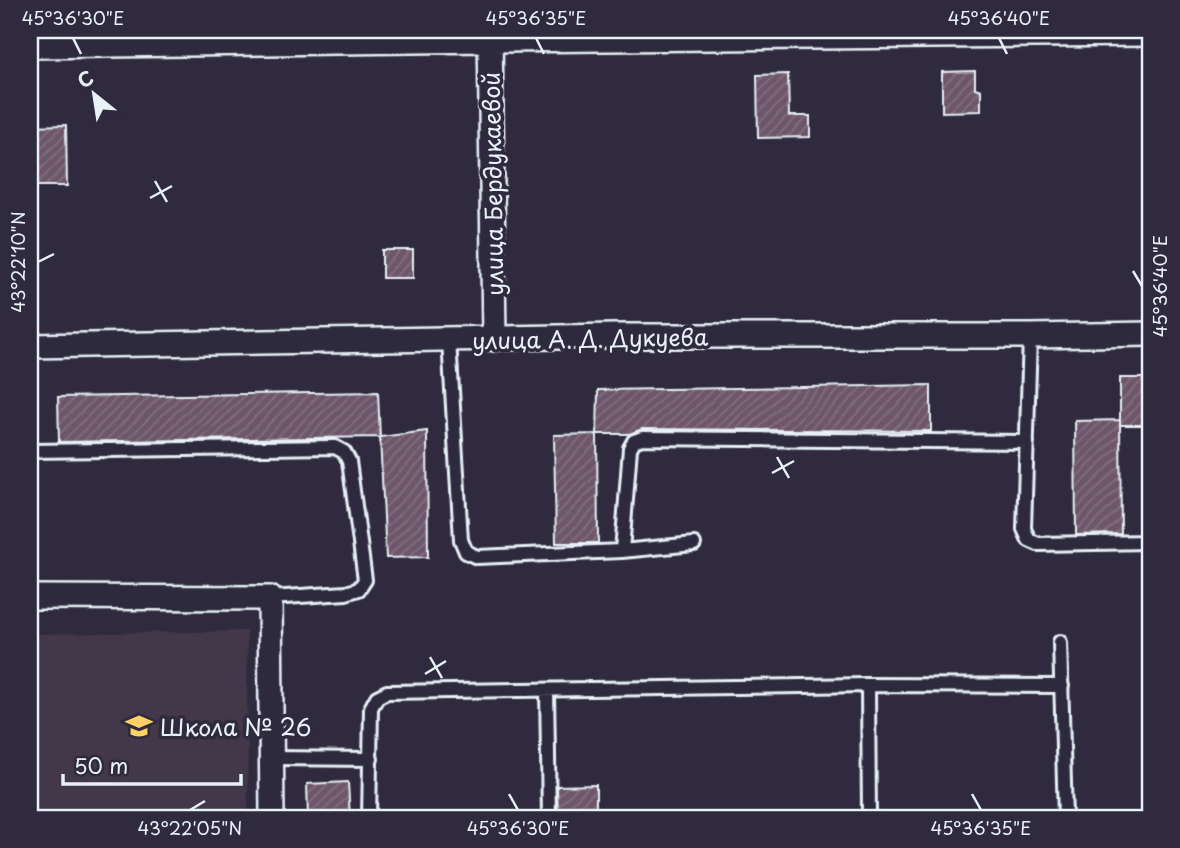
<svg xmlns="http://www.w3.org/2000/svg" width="1180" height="848" viewBox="0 0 1180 848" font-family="'Playpen Sans',sans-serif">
<defs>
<pattern id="building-hatch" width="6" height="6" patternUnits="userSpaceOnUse" patternTransform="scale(1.75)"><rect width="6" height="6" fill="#6d566a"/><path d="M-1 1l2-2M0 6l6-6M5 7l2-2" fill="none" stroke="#826f80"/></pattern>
</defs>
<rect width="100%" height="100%" fill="#2f2a3d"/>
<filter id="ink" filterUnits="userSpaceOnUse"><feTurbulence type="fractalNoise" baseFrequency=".0143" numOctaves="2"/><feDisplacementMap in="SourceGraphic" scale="14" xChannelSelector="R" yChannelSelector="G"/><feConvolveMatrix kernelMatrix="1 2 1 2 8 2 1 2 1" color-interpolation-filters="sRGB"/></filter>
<g filter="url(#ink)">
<!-- built -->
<path fill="#42374a" d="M247 631 248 818H30V634Z"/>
<!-- building -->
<path fill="url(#building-hatch)" stroke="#e8f1f8" stroke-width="2" d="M975 71V88L981 90V111L942 112V72Z
M788 74 789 116H810V137L758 138 757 75Z
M66 125 67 186H30V126Z
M382 250H413V278H382Z
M1120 378H1150V425H1120Z
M931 385V431L642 429 630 434H597L598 390Z
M378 392 380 437 59 442 58 397Z
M1120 420 1121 534 1076 535 1075 421Z
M427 431 428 557 386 558 380 437Z
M597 434 598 543H556L554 435Z
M348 782 350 818H308L307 784Z
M596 785V818H558L557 786Z"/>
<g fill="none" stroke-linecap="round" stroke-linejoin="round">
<defs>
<path id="lane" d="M1030 336 1024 529 1029 540 1038 544 1150 542
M449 340 461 540 466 552 477 557 622 551 694 544
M30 451 335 447 344 452 349 461 365 580 359 589 346 593 270 598
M622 551 630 448 634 441 642 438 1027 442
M1060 642 1065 818
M868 685 1062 686
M547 690 549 818
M271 758 371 759
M369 818 371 708 377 697 387 692 868 685 869 818"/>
<path id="street" d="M490 30 494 339
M30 46 489 40 1150 34
M30 346 615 336H1030L1150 334
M30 597 270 598 272 818"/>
</defs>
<!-- lane casing -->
<use href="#lane" stroke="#e8f1f8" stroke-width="18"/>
<!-- street casing -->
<use href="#street" stroke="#e8f1f8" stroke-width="28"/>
<!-- lane -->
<use href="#lane" stroke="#2f2a3d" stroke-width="12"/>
<!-- street -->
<use href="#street" stroke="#2f2a3d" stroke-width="23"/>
</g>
</g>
<!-- ticks -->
<path fill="none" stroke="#e8f1f8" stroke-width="2.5" d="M73 38 81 54M536 38 544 54M999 38 1007 54M155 181 167 202M150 198 172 186M38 262 54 254M1133 271 1142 286M777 457 789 478M772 473 794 461M430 657 442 678M425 674 446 661M509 794 518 810M972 794 981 810M190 810 205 801"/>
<!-- icons -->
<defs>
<symbol id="school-bare" viewBox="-9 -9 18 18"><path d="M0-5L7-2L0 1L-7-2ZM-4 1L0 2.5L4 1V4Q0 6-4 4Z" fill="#ffd166" stroke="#2f2a3d" stroke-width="2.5" paint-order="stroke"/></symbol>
</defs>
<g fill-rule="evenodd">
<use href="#school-bare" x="120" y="707" width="38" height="38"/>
</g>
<g text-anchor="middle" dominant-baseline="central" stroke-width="7" stroke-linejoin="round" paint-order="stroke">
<!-- street labels -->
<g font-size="23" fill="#e8f1f8" stroke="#2f2a3d">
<text transform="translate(492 184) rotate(-91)">улица Бердукаевой</text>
<text transform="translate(590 338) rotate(-1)">улица А. Д. Дукуева</text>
</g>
<!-- poi labels -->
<g font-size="23" fill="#e8f1f8" stroke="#2f2a3d" text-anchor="start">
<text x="160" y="726">Школа № 26</text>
</g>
</g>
<!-- margin -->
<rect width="1180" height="848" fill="none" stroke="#2f2a3d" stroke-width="77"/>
<!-- north arrow -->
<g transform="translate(94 94) rotate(330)" stroke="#2f2a3d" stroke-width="5" paint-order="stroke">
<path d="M0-5L12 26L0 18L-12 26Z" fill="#e8f1f8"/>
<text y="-10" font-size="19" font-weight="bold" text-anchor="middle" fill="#e8f1f8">С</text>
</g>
<!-- scale -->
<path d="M63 774v10h178v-10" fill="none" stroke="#e8f1f8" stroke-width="3.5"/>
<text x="74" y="774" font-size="21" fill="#e8f1f8" stroke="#2f2a3d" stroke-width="5" paint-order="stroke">50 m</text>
<rect x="38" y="38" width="1104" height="772" fill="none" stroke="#e8f1f8" stroke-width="2.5"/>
<g font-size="18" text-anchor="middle" fill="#e8f1f8">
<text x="73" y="25">45°36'30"E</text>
<text x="536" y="25">45°36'35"E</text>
<text x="999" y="25">45°36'40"E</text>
<text transform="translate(19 262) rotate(-90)" y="6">43°22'10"N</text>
<text transform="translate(1161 286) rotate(-90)" y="6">45°36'40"E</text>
<text x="190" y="835">43°22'05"N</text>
<text x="518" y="835">45°36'30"E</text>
<text x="981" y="835">45°36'35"E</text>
</g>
</svg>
